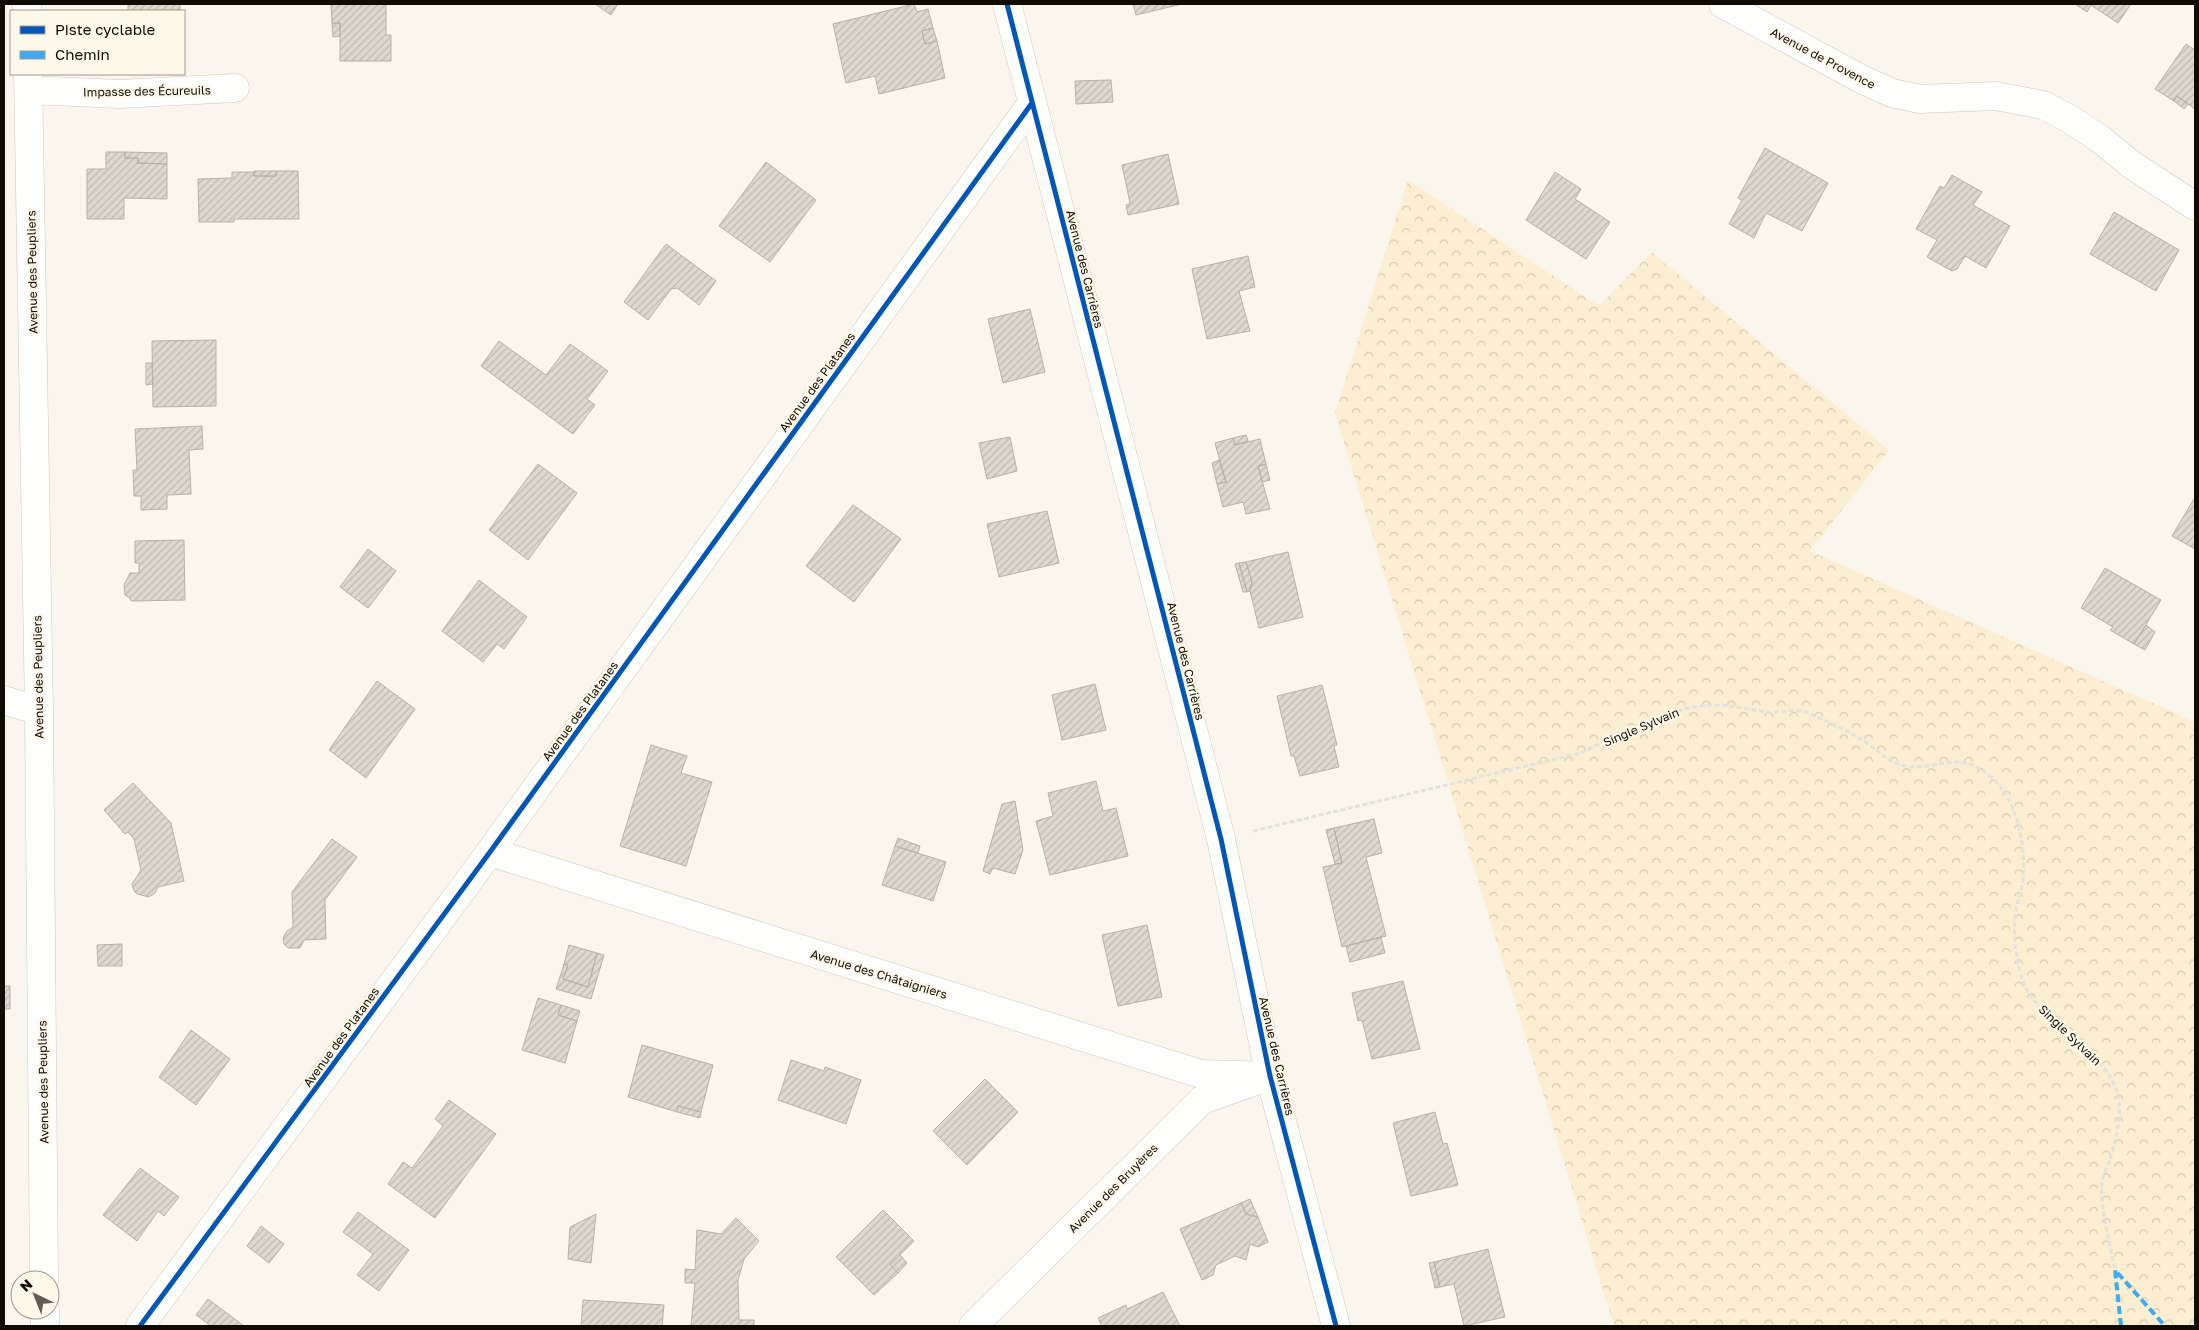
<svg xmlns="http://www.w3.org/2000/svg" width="2199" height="1330" viewBox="0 0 2199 1330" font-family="'Golos Text',sans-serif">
<defs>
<pattern id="forest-crowns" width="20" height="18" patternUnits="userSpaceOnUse" patternTransform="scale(1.25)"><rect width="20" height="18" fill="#fceed0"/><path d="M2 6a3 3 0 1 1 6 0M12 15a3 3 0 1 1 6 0" fill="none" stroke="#d7cbb1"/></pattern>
<pattern id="building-hatch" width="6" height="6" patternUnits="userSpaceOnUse" patternTransform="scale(1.25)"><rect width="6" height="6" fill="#ded9cf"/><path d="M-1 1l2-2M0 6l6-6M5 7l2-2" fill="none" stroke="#bdb9b0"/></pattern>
</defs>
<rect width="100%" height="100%" fill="#faf6ee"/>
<!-- forest -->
<path fill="url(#forest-crowns)" d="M1408 180 1599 306 1652 252 1889 450 1810 551 2195 722V1326H1614L1335 413Z"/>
<!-- building -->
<path fill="url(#building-hatch)" stroke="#b7b2a8" d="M128 4H180V11H128Z
M331 4H386V35H391V61H340V23H332Z
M595 4H618L611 15Z
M914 4 917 12 928 9 933 28 922 31 925 44 937 41 945 78 879 94 875 76 846 83 833 24Z
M1133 4H1182L1136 15Z
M2075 4H2089L2091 5 2087 12Z
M2089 4H2131L2118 23Z
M332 23H340V36L333 37Z
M933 28 937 41 925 44 922 31Z
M2186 44 2195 50V109L2177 96 2174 101 2155 89Z
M1111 80 1113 102 1076 104 1075 81Z
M2177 96 2188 104 2184 109 2174 101Z
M1765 148 1828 183 1802 231 1766 213 1754 238 1729 224 1742 200 1738 198Z
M106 152H125V158H138V163L167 164V199L124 198V219H87V169H106Z
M125 152 167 153V164L138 163V158H125Z
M1168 154 1179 204 1128 215 1126 205 1130 203 1122 165Z
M766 162 816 200 770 262 719 226Z
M254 171H276V176H254Z
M276 171H298L299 219H234V222H199L198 179 232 178V172H254V176H276Z
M1555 172 1581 189 1575 199 1610 222 1586 259 1526 220Z
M1952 175 1982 192 1973 205 2010 226 1986 268 1965 256 1957 269 1952 271 1927 257 1937 240 1916 229 1940 186 1944 188Z
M2114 212 2179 250 2156 291 2090 254Z
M666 244 716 281 699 305 677 288 671 289 648 320 624 302Z
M1248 256 1255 287 1239 291 1250 331 1207 339 1192 269Z
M1030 309 1045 372 1003 383 988 319Z
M216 340V406L153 407 152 341Z
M499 341 546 375 570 344 608 371 587 399 595 405 573 434 481 366Z
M146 363H152L153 384 146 385Z
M202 426 203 449 189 450 191 494 167 495V509L141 510V496H134L133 470H137L135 429Z
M1246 435 1248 441 1235 445 1233 438Z
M1010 437 1017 471 987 479 979 443Z
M1233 438 1235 445 1260 439 1266 464 1258 466 1270 509 1246 514 1243 502 1223 507 1217 484 1226 482 1215 443Z
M1219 460 1226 482 1217 484 1212 463Z
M538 464 577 493 528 560 489 530Z
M1266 464 1270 480 1262 482 1258 466Z
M2195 497V549L2172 536Z
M853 505 901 539 854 602 806 566Z
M1047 511 1059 563 999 577 987 524Z
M184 540 185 600 131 601 130 598 125 595 124 585 130 573H139V563H135V541Z
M368 549 396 571 368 608 340 587Z
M1288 552 1303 617 1259 628 1250 591 1252 582 1246 562Z
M1246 562 1252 582 1250 591 1247 592 1239 563Z
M1239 563 1247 592H1243L1235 564Z
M2105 568 2161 600 2134 644 2110 630 2113 627 2081 608Z
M479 580 527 617 504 649 497 644 483 662 442 631Z
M2146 625 2155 632 2145 650 2134 644Z
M377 681 415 709 366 778 329 750Z
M1095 684 1106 730 1062 740 1052 695Z
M1322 685 1337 745 1334 746 1339 767 1300 776 1294 756H1291L1277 696Z
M651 745 687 756 681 773 712 782 686 866 620 846Z
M1096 781 1103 811 1116 808 1128 856 1050 875 1036 821 1053 816 1048 793Z
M133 783 171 823 184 881 158 887 155 893 149 897 137 894 134 891 132 884 141 870 134 839 128 832 125 834 104 810Z
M1015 801 1023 850 1015 874 993 868 990 874 983 871 1002 804Z
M1374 819 1382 853 1366 857 1386 936 1342 947 1323 867 1342 863 1334 828Z
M1334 828 1342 863 1335 864 1326 830Z
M898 838 920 846 918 853 895 846Z
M332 839 357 857 325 900 326 939 304 940 300 948H288L284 944 283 938 287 931 293 927 292 892Z
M895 846 946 862 933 901 882 885Z
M1147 925 1162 997 1118 1006 1102 935Z
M1381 937 1385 953 1350 962 1346 946Z
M122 944V966H98L97 945Z
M569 945 597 953 588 987 563 979 568 965 564 964Z
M597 953 604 955 591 999 556 989 564 964 568 965 563 979 588 987Z
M1403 981 1420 1049 1372 1059 1362 1020 1358 1021 1352 993Z
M4 986H10V1009H4Z
M538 998 561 1005 558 1015 577 1021 565 1063 522 1050Z
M561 1005 580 1011 577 1021 558 1015Z
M191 1030 230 1059 196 1105 159 1077Z
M642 1045 713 1065 701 1112 678 1106 677 1112 628 1097Z
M791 1060 824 1071 825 1067 861 1080 846 1124 778 1100Z
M985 1079 1018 1112 967 1165 933 1131Z
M449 1100 496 1134 435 1218 388 1184 403 1162 412 1168 443 1126 435 1119Z
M678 1106 701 1112 700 1118 677 1112Z
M1435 1112 1443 1144 1447 1143 1458 1185 1411 1196 1393 1123Z
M140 1168 179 1197 164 1216 158 1211 137 1241 103 1215Z
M1250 1199 1258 1217 1246 1214 1241 1203Z
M1241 1203 1246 1214 1258 1217 1268 1242 1258 1247 1250 1244 1246 1260 1235 1256 1216 1265 1213 1275 1202 1280 1180 1229Z
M883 1210 914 1241 890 1265 898 1273 874 1295 836 1257Z
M358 1212 409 1250 379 1291 357 1275 373 1254 343 1232Z
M596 1214 591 1263 568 1259 570 1227Z
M736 1218 759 1241 744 1259 738 1280 739 1320H754V1326H691L695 1283H685V1269L695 1270 697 1230 721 1234Z
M261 1226 284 1244 269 1263 247 1246Z
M1488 1249 1505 1317 1464 1326 1454 1284 1440 1287 1434 1262Z
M900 1255 907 1263 898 1273 890 1265Z
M1434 1262 1440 1287 1435 1288 1429 1263Z
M1163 1292 1180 1326H1102L1098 1318 1126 1305 1127 1309Z
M208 1299 244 1326H211L196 1315Z
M583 1300 664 1305 662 1326H581Z"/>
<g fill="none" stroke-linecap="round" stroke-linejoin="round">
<defs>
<path id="minor" d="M27 4V11
M1007 4 1221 839 1270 1076 1336 1326
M1723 4 1861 79 1892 93 1920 99 1996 96 2043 105 2068 118 2100 139 2132 165 2195 206
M28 74 39 711 44 1280
M29 90 120 94 235 88
M4 700 39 711
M490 852 1201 1074 1270 1076
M45 1310V1326
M140 1326 490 852 1032 103
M973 1326 1202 1100 1255 1081"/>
</defs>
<!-- minor casing -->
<use href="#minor" stroke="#cec9bf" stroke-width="29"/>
<!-- path -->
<path stroke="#e3e2df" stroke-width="3" stroke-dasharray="5 2.5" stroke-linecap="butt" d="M1253 831 1581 753C1615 736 1677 704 1714 705 1732 705 1750 710 1768 712 1783 713 1796 707 1811 714 1827 721 1854 734 1868 744 1880 752 1887 761 1901 765 1921 771 1940 761 1960 762 1981 764 1999 782 2009 800 2021 823 2027 860 2022 886 2021 893 2018 899 2017 905 2012 930 2015 964 2026 988 2045 1025 2109 1053 2118 1096 2122 1116 2116 1139 2110 1159 2108 1166 2103 1174 2102 1182 2099 1201 2111 1249 2115 1270"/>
<!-- minor -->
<use href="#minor" stroke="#fefefc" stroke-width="28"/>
<!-- quiet -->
<path stroke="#3fa9f5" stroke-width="4" stroke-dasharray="8 4" stroke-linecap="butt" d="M2121 1326 2115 1270 2165 1326"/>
<defs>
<path id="cycleway" d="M1007 4 1221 839 1270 1076 1336 1326
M140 1326 490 852 1032 103"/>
</defs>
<!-- cycleway casing -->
<use href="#cycleway" stroke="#fef8ea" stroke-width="8"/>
<!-- cycleway -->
<use href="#cycleway" stroke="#0057b8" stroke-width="5"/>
</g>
<g text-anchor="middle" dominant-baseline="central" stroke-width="4.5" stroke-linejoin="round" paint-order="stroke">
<!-- street labels -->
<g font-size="12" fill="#110c02" stroke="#fef8ea">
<text transform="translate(1823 58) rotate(28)">Avenue de Provence</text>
<text transform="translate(147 91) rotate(-1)">Impasse des Écureuils</text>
<text transform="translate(1085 269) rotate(76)">Avenue des Carrières</text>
<text transform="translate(32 272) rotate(-91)">Avenue des Peupliers</text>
<text transform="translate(817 382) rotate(-54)">Avenue des Platanes</text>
<text transform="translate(1186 661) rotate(76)">Avenue des Carrières</text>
<text transform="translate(38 677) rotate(-91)">Avenue des Peupliers</text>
<text transform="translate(580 711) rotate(-54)">Avenue des Platanes</text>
<text transform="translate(1641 727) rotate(-23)">Single Sylvain</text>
<text transform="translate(879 974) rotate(17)">Avenue des Châtaigniers</text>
<text transform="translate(2070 1035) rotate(44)">Single Sylvain</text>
<text transform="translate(341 1037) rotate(-54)">Avenue des Platanes</text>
<text transform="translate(1277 1056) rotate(77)">Avenue des Carrières</text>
<text transform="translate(43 1082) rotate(-91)">Avenue des Peupliers</text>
<text transform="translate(1113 1188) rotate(-45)">Avenue des Bruyères</text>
</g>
</g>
<!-- border -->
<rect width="2199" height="1330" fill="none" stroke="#110c02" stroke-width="10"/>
<!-- legend -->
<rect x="10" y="10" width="175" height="65" fill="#fef8ea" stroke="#9f9a8d"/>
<rect x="20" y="26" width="25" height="8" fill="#0057b8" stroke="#9f9a8d"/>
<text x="55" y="35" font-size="15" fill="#110c02">Piste cyclable</text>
<rect x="20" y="51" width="25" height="8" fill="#3fa9f5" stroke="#9f9a8d"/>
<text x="55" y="60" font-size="15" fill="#110c02">Chemin</text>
<!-- north arrow -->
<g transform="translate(35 1295) rotate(317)"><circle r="24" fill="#fef8ea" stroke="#9f9a8d"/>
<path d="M0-4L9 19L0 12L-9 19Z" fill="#635e55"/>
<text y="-8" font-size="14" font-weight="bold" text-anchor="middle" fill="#110c02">N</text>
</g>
</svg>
